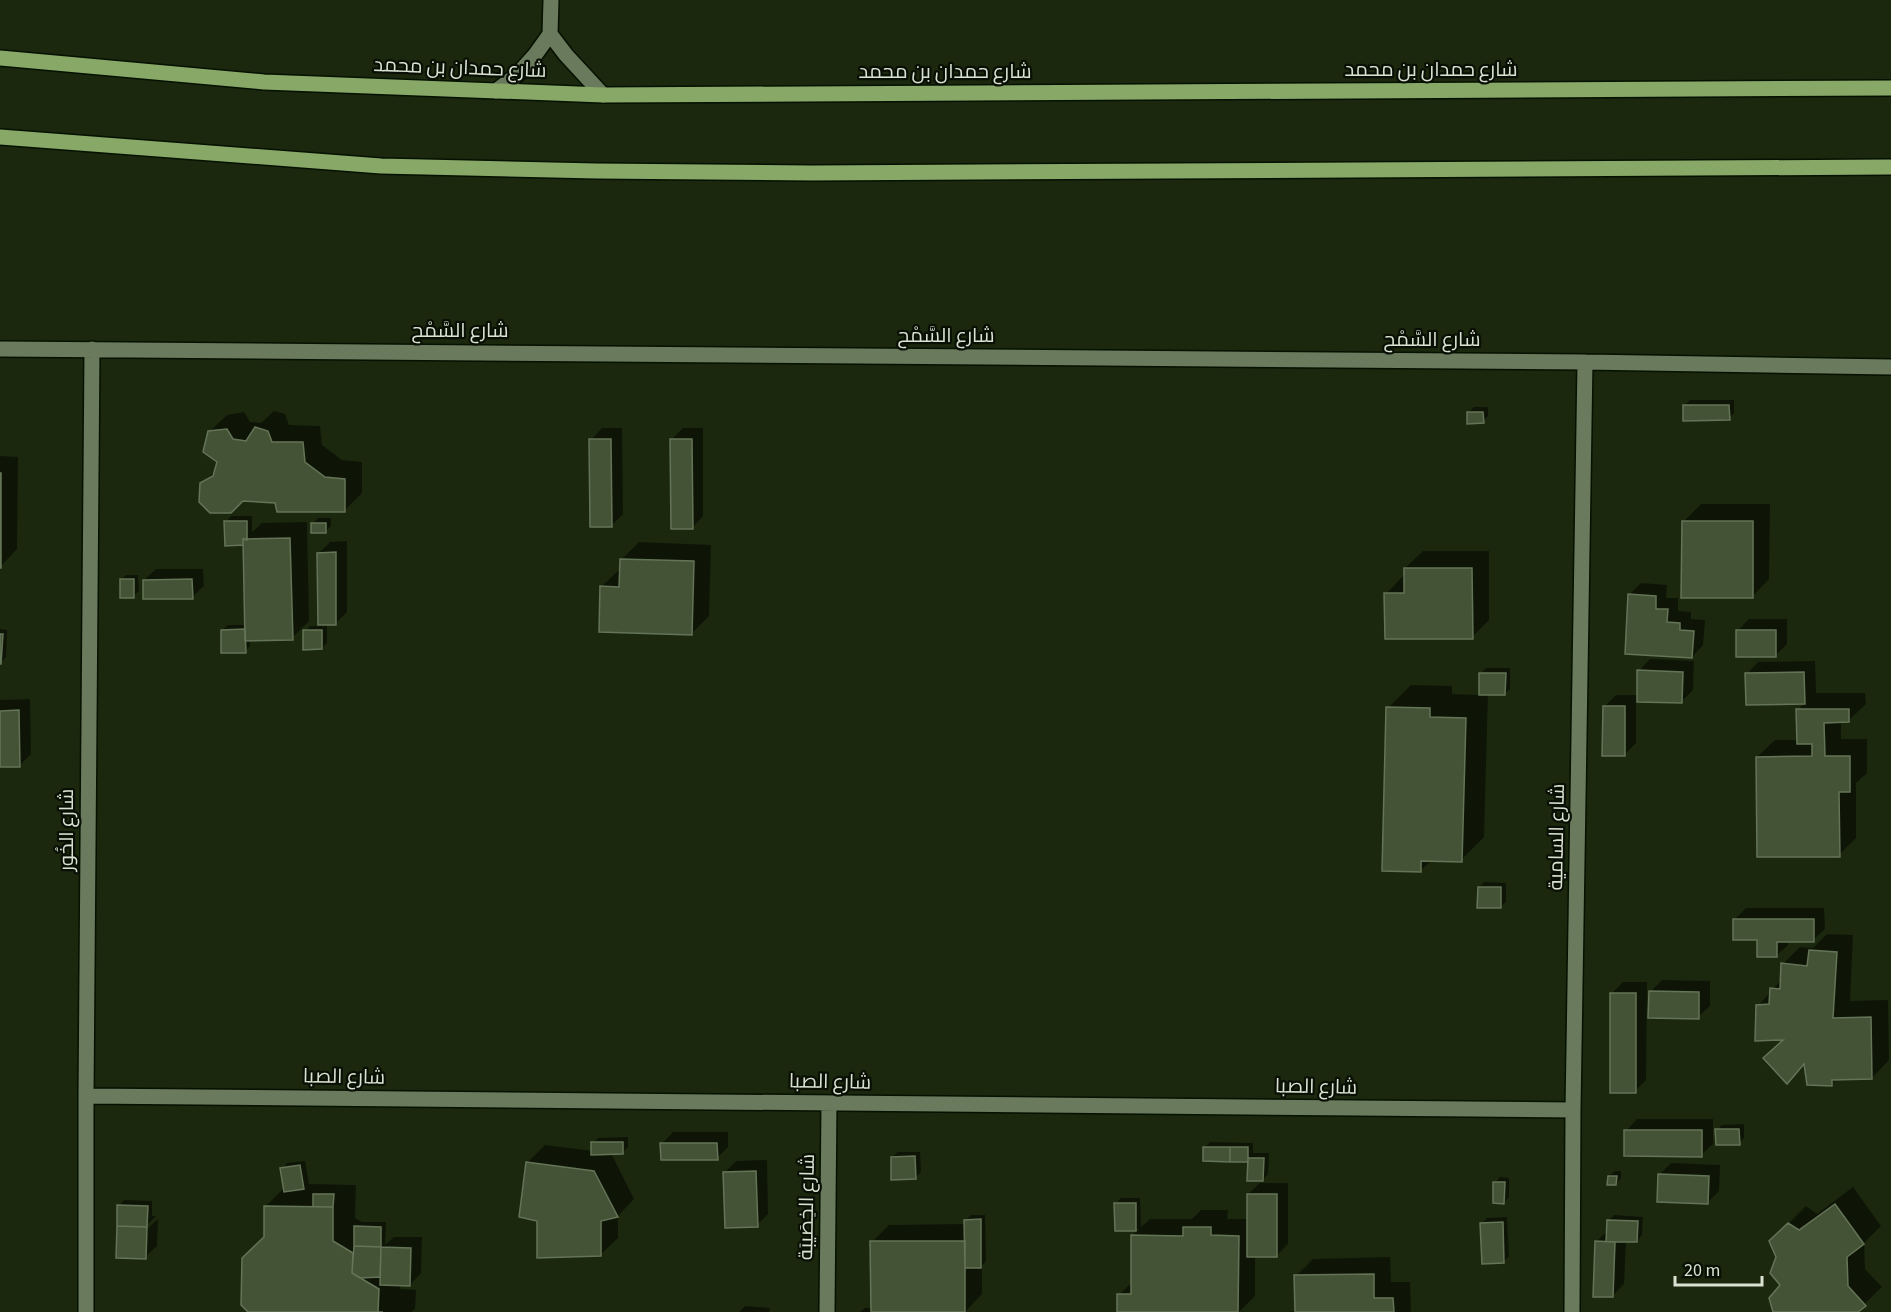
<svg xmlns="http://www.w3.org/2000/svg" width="1891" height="1312" viewBox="0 0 1891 1312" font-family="'Source Sans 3',Cairo,sans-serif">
<rect width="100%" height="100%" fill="#1b280e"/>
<!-- shadow -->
<path fill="#0007" d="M1690 400H1734V413L1729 418 1684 406Z
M1474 407H1488V416L1483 422 1468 413Z
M274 411 285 414 289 425 320 426 322 445 342 460 362 462V493L345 510 276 501 202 484 217 469 218 462 209 432 227 415 244 412 250 422 261 423Z
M602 428H622L623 514 611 526 591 440Z
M683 428H703V516L692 528 672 439Z
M0 456 18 457 17 549 0 567Z
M1701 504H1770L1769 579 1752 597 1684 521Z
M231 516H252V532L262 523 307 522 309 621 292 638 250 639V646L245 651 222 630 228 625H246L244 543 226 544V522Z
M318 518H331V526L325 532 312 524Z
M347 541V612L336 623H327V643L322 648 305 631 310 626H319V553L330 542Z
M639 542 711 545 709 616 692 633 601 587 619 570H621V560Z
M1423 551H1489V620L1472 637 1386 594 1403 576H1405V568Z
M156 569H203L204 586 192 597 144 580Z
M126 575H138L139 591 133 597 121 580Z
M1641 583 1667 585 1666 598H1678V611L1691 612V619L1705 620 1703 645 1692 657 1629 595Z
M1749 619H1787V644L1776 655 1738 630Z
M0 629 7 630 6 657 1 662Z
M1650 659 1694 661 1693 690 1681 702 1636 700V743L1624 755 1604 707 1616 695H1638L1639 671Z
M1815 661 1816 693H1865L1866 704 1848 721H1841V739H1867V773L1856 783V838L1839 855 1757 757 1775 740H1798V710L1805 702 1748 703 1747 674 1758 662Z
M1486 668H1510V689L1504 694 1488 693 1484 837 1461 860H1432L1420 871 1388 708 1411 685 1452 686V694L1480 695 1481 673Z
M30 699 31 754 20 765 0 766V700Z
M1484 882 1506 883V902L1500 907 1479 887Z
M1746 908H1824L1825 929 1813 940 1788 941V945L1776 956 1759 938 1734 920Z
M1827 934 1853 935 1850 1001 1888 1000 1889 1060 1872 1078H1838L1832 1084 1806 1064 1787 1082 1784 1039 1758 1006 1782 979 1783 964 1800 947 1813 948Z
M1662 980 1710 981V1006L1698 1017 1650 992Z
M1623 982H1647L1646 1080 1635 1091 1612 993Z
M1637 1119H1713V1144L1701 1155 1626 1131Z
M1744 1124V1138L1739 1143 1717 1130 1722 1125Z
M673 1132H728V1147L717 1158 662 1144Z
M628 1137V1147L623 1152 611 1153 634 1199 618 1216V1238L600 1255 538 1219 527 1163 545 1145 593 1151V1143L598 1138Z
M1210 1142 1253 1143V1153H1269L1268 1174 1263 1180 1249 1161 1205 1147Z
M898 1152H920L921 1172 915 1178 892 1157Z
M767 1160 768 1214 757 1225 725 1172 736 1161Z
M305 1161 309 1184 356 1185 355 1218 362 1222H386L385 1245 394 1237H422L421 1273 410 1285 400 1284V1289L416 1290 415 1309 411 1312H250L266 1236 265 1207 285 1187 282 1169 287 1163Z
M1671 1163 1720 1165 1719 1191 1707 1203 1660 1174Z
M1615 1171H1621V1178L1616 1184 1609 1176Z
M1500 1177 1509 1178V1197L1504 1202 1495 1183Z
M1260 1183H1288V1244L1276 1256 1255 1255V1296L1239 1312H1119V1295L1132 1282V1236L1139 1229H1117L1116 1204 1121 1198H1140L1141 1227 1150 1219H1192L1201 1210H1228L1227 1219H1248V1194Z
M1853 1187 1881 1226 1864 1243 1865 1269 1882 1287 1856 1312H1775L1782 1285 1777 1257 1771 1241 1806 1206 1817 1214Z
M124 1200 152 1201V1216H156L145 1227V1231L158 1219 157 1246 145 1257 119 1206Z
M971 1215H985L986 1261 982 1265V1294L965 1312H860L865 1308H872V1242L889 1225 966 1224V1220Z
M1614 1215 1643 1217 1642 1235 1637 1241 1626 1240 1624 1284 1612 1296 1597 1241 1608 1230V1221Z
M1507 1217 1509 1256 1504 1261 1482 1223 1487 1218Z
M1390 1257 1391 1282H1410L1411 1312H1287L1296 1311V1276L1313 1259Z
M745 1306 770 1308 769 1312H739Z"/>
<!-- building -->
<path fill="#445236" stroke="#647456" stroke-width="1.5" d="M1683 405H1729L1730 420 1683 421Z
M1467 412H1483L1484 423 1467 424Z
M255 427 268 431 272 442H303L305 462 325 477 345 479V512H277L275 503 243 501 231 513H210L199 502 200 483 213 476 217 462 203 452 208 431 227 429 233 439 246 441Z
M589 439H611L612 527H590Z
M670 439H692L693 529H671Z
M0 473H1V568H0Z
M224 521H247V540L243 539V545L225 546Z
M1682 521H1753V598H1681Z
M311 523H326V533H311Z
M290 538 293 640 245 641 243 539Z
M336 552V625H318L317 553Z
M620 559 694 561 692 635 599 632 600 586 619 587Z
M1404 568H1472L1473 639H1385L1384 593H1404Z
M120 579H134V598H120Z
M192 579 193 599H143V580Z
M1628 594 1656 596V609H1668L1667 622 1680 623V630L1694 631 1692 658 1625 654Z
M245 629 246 653H221V630Z
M303 630H322V649L303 650Z
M1736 630H1776V657H1736Z
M0 634H3L1 664H0Z
M1637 670 1683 672 1682 703 1637 702Z
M1804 672 1805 704 1746 705 1745 673Z
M1479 673H1506L1505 695H1479Z
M1603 706H1625V756H1602Z
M1386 707 1430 708V717L1466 718 1462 862 1421 861V872L1382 871Z
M1796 709H1849V722L1824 723 1825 756H1850V792H1839L1840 857H1757L1756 757 1812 756V744H1797Z
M19 710 20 767H0V711Z
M1478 887H1501V908H1477Z
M1733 919H1814V942H1777V957H1757V940H1733Z
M1809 950 1837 952 1833 1018 1871 1017 1872 1079 1832 1080V1086L1807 1085 1804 1064 1787 1084 1763 1058 1783 1040 1755 1041 1756 1005 1769 1004 1770 988 1780 989 1781 963 1807 966Z
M1649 991 1699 992V1019L1648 1018Z
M1610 993H1636V1093H1610Z
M1715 1129H1739L1740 1145H1716Z
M1624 1130H1702V1157L1624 1156Z
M591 1142H623V1154L591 1155Z
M660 1143H717L718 1160H661Z
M1203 1147H1230V1162L1203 1161Z
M1230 1147H1248V1162H1230Z
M915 1156 916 1179 891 1180V1157Z
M1248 1158H1264L1263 1181H1247Z
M526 1162 594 1171 618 1217 601 1221V1256L537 1258V1221L519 1217Z
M300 1165 304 1189 284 1192 280 1168Z
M756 1171 758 1227 725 1228 723 1172Z
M1658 1174 1709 1176 1708 1204 1657 1202Z
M1608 1176H1617L1616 1185H1607Z
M1493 1182H1505L1504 1204 1493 1203Z
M313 1194H334L333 1207H313Z
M1247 1194H1277V1257H1247Z
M1114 1203H1136V1231H1115Z
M1835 1204 1864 1244 1847 1257 1848 1286 1866 1306 1858 1312H1773L1769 1298 1780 1285 1770 1273 1776 1257 1769 1241 1788 1223 1799 1230Z
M117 1205 148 1206 147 1227 117 1226Z
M264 1206 333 1207V1241L353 1253 352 1273 379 1289 378 1312H383H248L241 1305 242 1258 264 1237Z
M981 1219V1268H965L964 1220Z
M1607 1220 1638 1221 1637 1242H1606Z
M1503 1222 1504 1263 1482 1264 1480 1223Z
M117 1226 147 1227 146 1259 116 1258Z
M354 1226 381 1227V1247L354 1246Z
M1183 1227H1211V1235L1239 1236 1238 1312H1117V1294H1131V1235L1183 1236Z
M870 1241H965V1312H871Z
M1595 1241 1615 1242 1613 1297H1593Z
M354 1246 381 1247 380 1277 360 1278 352 1273Z
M381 1247 411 1248 410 1286 380 1285Z
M1374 1274V1298H1393L1394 1312H1295L1294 1275Z"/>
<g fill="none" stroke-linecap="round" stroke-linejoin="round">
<defs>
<path id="street" d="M550 34 566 55 603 95
M496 91 517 75 535 55 550 34 551 0
M0 349 1585 362 1891 367
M86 1096 1573 1110
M86 1312V1096L92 349
M827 1312 829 1103
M1572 1312 1573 1110 1585 362"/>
<path id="primary" d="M0 58 264 82 603 95 1891 88
M0 137 381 166 597 171 812 173 1891 167"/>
</defs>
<!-- street casing -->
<use href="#street" stroke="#061100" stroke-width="18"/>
<!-- primary casing -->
<use href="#primary" stroke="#061100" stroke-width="18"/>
<!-- street -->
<use href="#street" stroke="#6a7a5c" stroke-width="15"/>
<!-- primary -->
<use href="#primary" stroke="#87a867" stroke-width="15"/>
</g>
<g text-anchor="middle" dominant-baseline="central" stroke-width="4.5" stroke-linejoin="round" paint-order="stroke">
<!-- street labels -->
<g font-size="20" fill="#d9e2d1" stroke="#090f05">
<text transform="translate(460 68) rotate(2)">شارع حمدان بن محمد</text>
<text x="1431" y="70">شارع حمدان بن محمد</text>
<text x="945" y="72">شارع حمدان بن محمد</text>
<text x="460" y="331">شارع السَّمْح</text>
<text x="946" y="336">شارع السَّمْح</text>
<text x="1432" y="340">شارع السَّمْح</text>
<text transform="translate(67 830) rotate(-90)">شارع الخُور</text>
<text transform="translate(1557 837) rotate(-89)">شارع السامية</text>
<text transform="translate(344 1077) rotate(1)">شارع الصبا</text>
<text transform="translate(830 1082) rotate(1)">شارع الصبا</text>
<text transform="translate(1316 1087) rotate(1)">شارع الصبا</text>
<text transform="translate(807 1207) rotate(-89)">شارع الخِصَيبَة</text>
</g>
</g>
<!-- scale -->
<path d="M1675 1276v9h87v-9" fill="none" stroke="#d9e2d1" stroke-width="3"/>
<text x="1684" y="1276" font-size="18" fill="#d9e2d1" stroke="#090f05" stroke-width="4.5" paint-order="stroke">20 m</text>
</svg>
